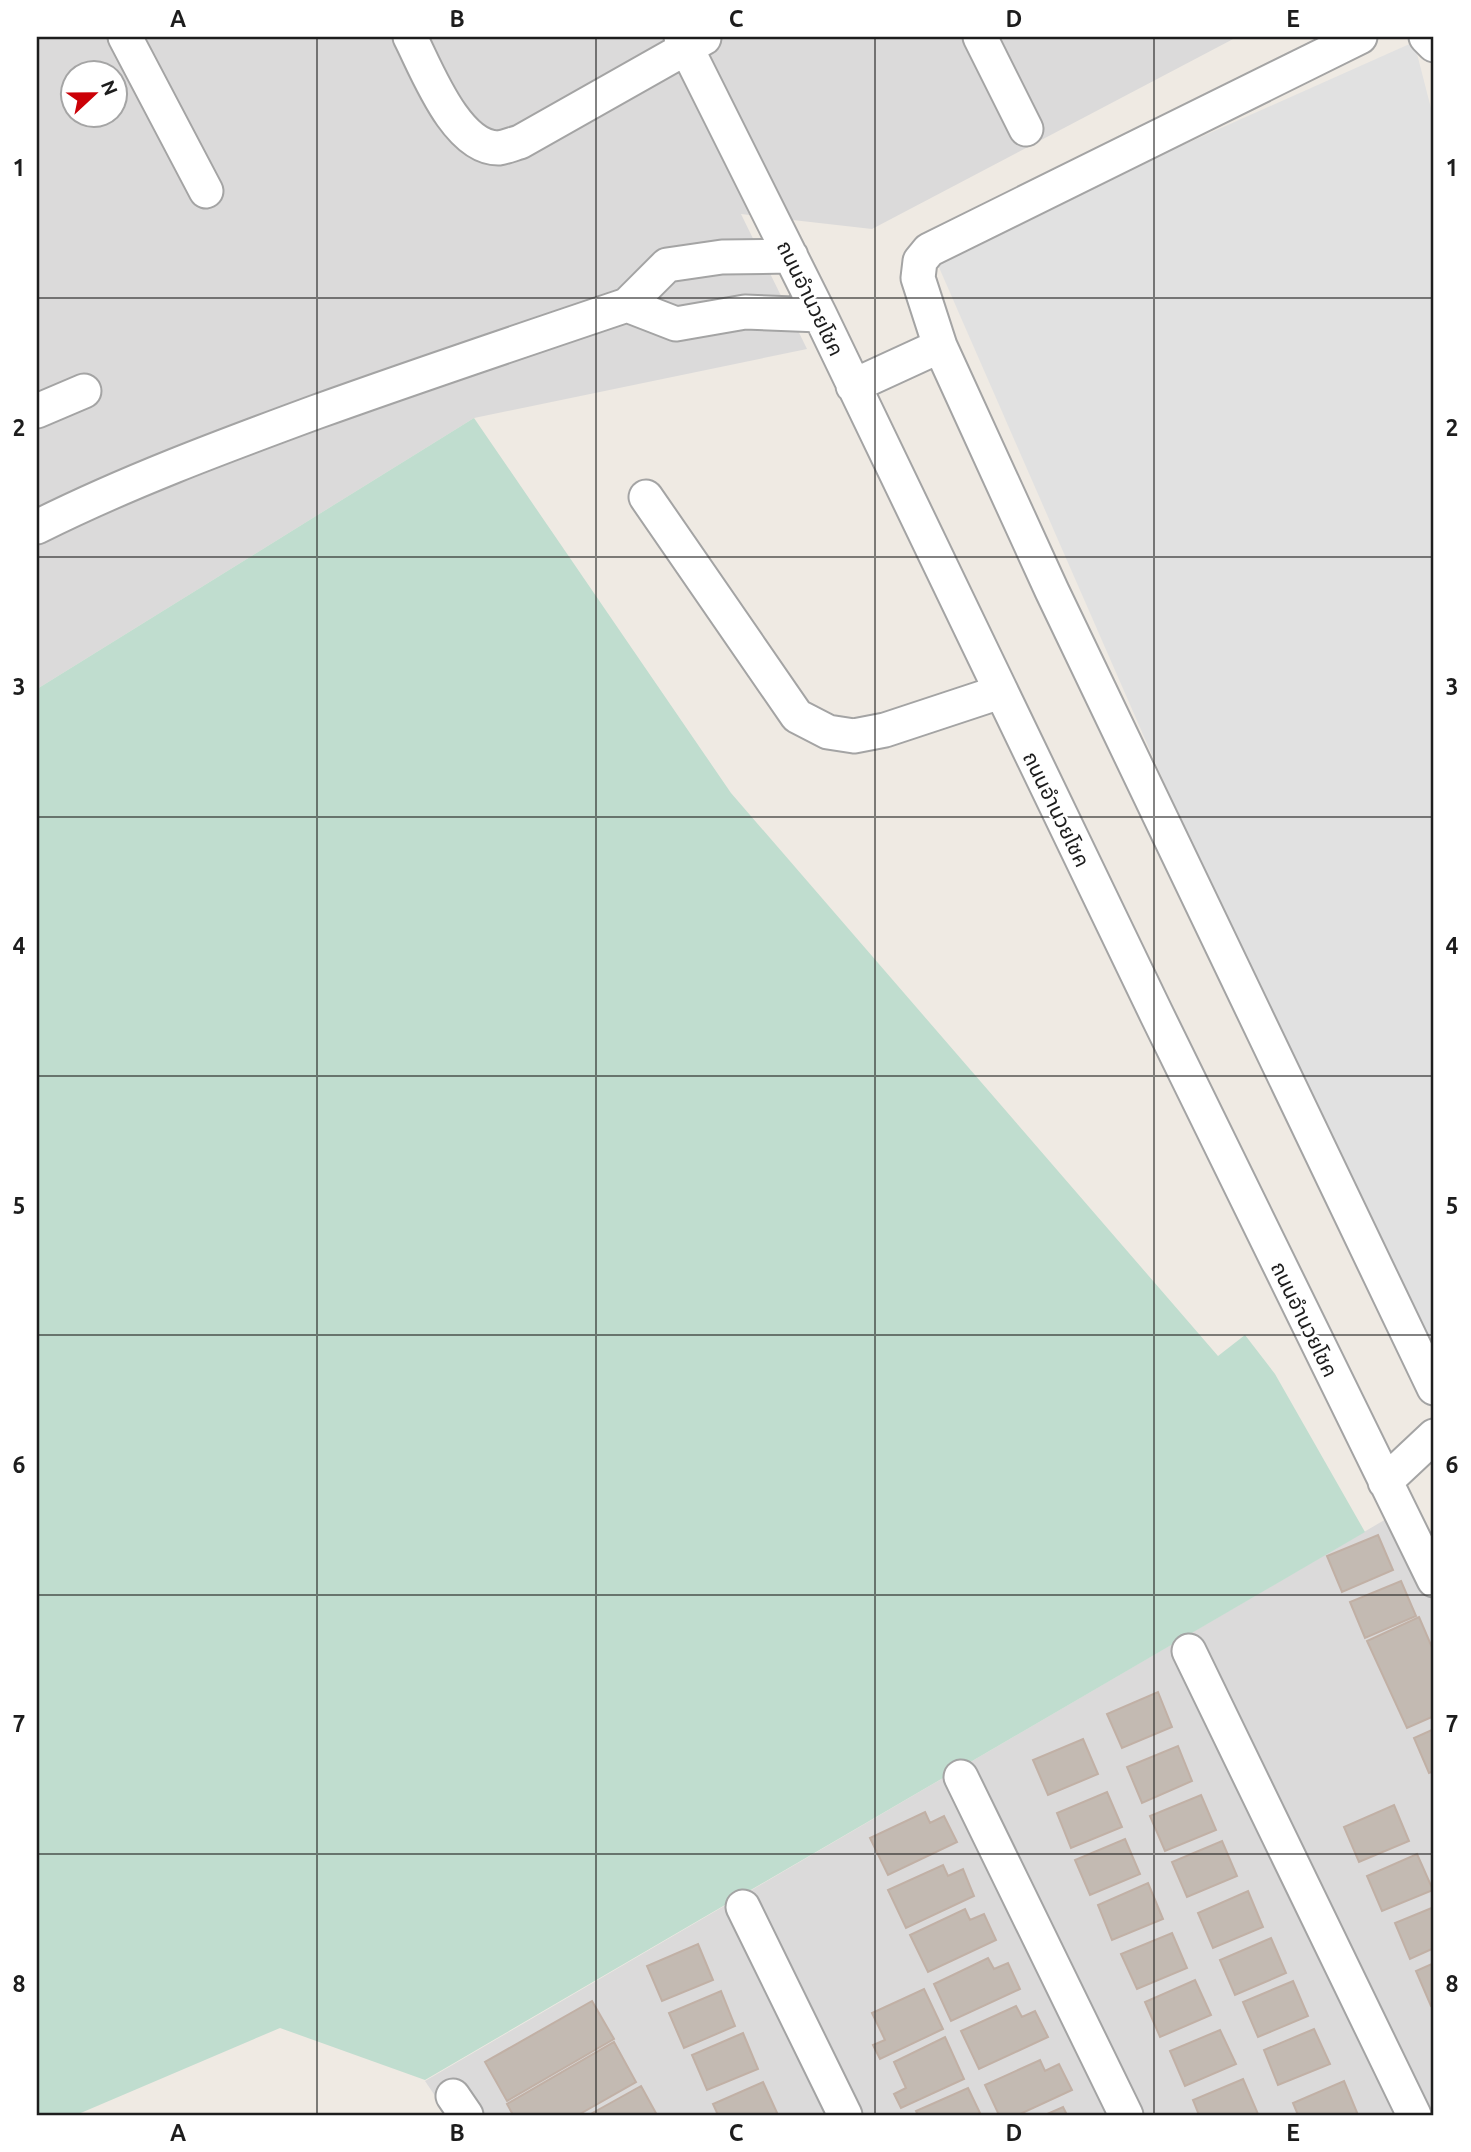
<svg xmlns="http://www.w3.org/2000/svg" width="1471" height="2152" viewBox="0 0 1471 2152" font-family="Ubuntu,'Noto Sans Thai',sans-serif">
<rect width="100%" height="100%" fill="#efeae3"/>
<!-- residential -->
<path fill="#dbdada" fill-rule="evenodd" d="M37 37H1237L872 229 741 214 807 349 474 418 37 689ZM74 74H116V116H74Z
M1393 1515 1434 1600V2115H448L425 2081Z"/>
<!-- wetland -->
<path fill="#c0ddcf" d="M474 418 731 793 1218 1356 1245 1335 1275 1374 1365 1532 425 2080 280 2028 76 2115H37V689Z"/>
<!-- parking -->
<path fill="#e1e1e1" d="M1414 42 1434 120V1360L1419 1366 934 256Z"/>
<!-- building -->
<path fill="#c3bab2" stroke="#c1b0a5" stroke-width="2" d="M1378 1535 1393 1570 1342 1592 1327 1556Z
M1401 1581 1416 1616 1365 1638 1350 1602Z
M1419 1617 1434 1652V1716L1407 1728 1367 1641Z
M1158 1692 1172 1727 1122 1748 1107 1714Z
M1434 1729V1771L1429 1773 1414 1738Z
M1083 1739 1098 1774 1048 1795 1033 1760Z
M1178 1746 1192 1781 1142 1803 1127 1767Z
M1107 1792 1122 1827 1071 1848 1057 1813Z
M1201 1795 1216 1830 1165 1851 1150 1816Z
M1394 1805 1409 1841 1359 1862 1344 1827Z
M925 1812 930 1823 944 1816 957 1842 888 1875 870 1838Z
M1125 1839 1140 1874 1090 1895 1075 1860Z
M1222 1841 1237 1876 1187 1897 1172 1862Z
M1417 1854 1433 1890 1382 1911 1367 1876Z
M943 1865 948 1876 963 1869 974 1896 906 1928 888 1890Z
M1148 1883 1163 1919 1112 1940 1098 1905Z
M1248 1891 1263 1927 1213 1948 1198 1913Z
M1434 1907V1948L1410 1959 1395 1923Z
M965 1909 970 1920 984 1914 996 1940 928 1972 910 1935Z
M1172 1933 1187 1968 1137 1989 1121 1954Z
M1271 1938 1286 1973 1235 1995 1220 1960Z
M698 1944 713 1980 662 2001 647 1966Z
M988 1958 994 1969 1008 1963 1020 1989 951 2021 934 1984Z
M1434 1963V2005L1431 2006 1416 1971Z
M1195 1980 1211 2015 1160 2037 1145 2002Z
M1293 1981 1308 2016 1258 2037 1243 2002Z
M924 1989 943 2029 880 2059 873 2045 885 2040 872 2013Z
M721 1991 735 2026 684 2048 669 2013Z
M592 2001 614 2039 507 2101 485 2062Z
M1016 2006 1022 2017 1035 2011 1048 2037 979 2069 961 2031Z
M1314 2029 1330 2064 1278 2085 1264 2050Z
M1220 2030 1236 2064 1185 2086 1170 2051Z
M743 2033 758 2069 707 2090 692 2055Z
M945 2037 964 2079 901 2108 894 2094 906 2088 894 2062Z
M614 2042 636 2082 578 2115H513L507 2104Z
M1040 2060 1045 2071 1059 2064 1072 2090 1018 2115H999L985 2085Z
M1243 2079 1258 2114 1199 2115 1193 2100Z
M1344 2081 1358 2115H1298L1293 2103Z
M763 2082 778 2115H718L713 2104Z
M641 2086 657 2115H589Z
M968 2088 981 2115H918L916 2111Z
M1063 2107 1067 2115H1045Z"/>
<g fill="none" stroke-linecap="round" stroke-linejoin="round">
<defs>
<path id="minor" d="M125 37 206 191
M410 37C426 68 456 149 499 148 505 147 513 144 520 142L704 38
M681 37 820 315 1156 1013 1434 1580
M980 37 1026 129
M1360 37 929 250 920 261 918 278 940 346 1052 591 1434 1388
M1426 37 1434 45
M791 256 722 257 667 265 627 305 676 324 745 312 820 315
M853 386 940 346
M37 411 84 391
M646 497 797 716 828 732 854 736 885 730 1000 692
M37 527C127 482 221 447 316 412 419 375 523 340 627 305
M1385 1482 1434 1436
M1189 1651 1414 2115
M961 1777 1126 2115
M743 1907 845 2115
M453 2096 466 2115"/>
</defs>
<!-- minor casing -->
<use href="#minor" stroke="#a4a4a4" stroke-width="37"/>
<!-- minor -->
<use href="#minor" stroke="#fff" stroke-width="33"/>
</g>
<!-- grid -->
<path fill="none" stroke="#1d1d1d" stroke-width="2" stroke-opacity="0.55" d="M317 37V2115M596 37V2115M875 37V2115M1154 37V2115M37 298H1434M37 557H1434M37 817H1434M37 1076H1434M37 1335H1434M37 1595H1434M37 1854H1434"/>
<g text-anchor="middle" dominant-baseline="central" stroke-width="5" stroke-linejoin="round" paint-order="stroke">
<!-- street labels -->
<g font-size="21" fill="#1d1d1d" stroke="#fff">
<text transform="translate(811 298) rotate(64)">ถนนอำนวยโชค</text>
<text transform="translate(1057 809) rotate(64)">ถนนอำนวยโชค</text>
<text transform="translate(1305 1319) rotate(64)">ถนนอำนวยโชค</text>
</g>
</g>
<!-- border -->
<rect width="1471" height="2152" fill="none" stroke="#ffffff" stroke-width="77"/>
<!-- north arrow -->
<g transform="translate(94 94) rotate(68)"><circle r="33" fill="#ffffff" stroke="#a5a5a5" stroke-width="2"/>
<path d="M0-5L12 26L0 18L-12 26Z" fill="#cb0007"/>
<text y="-10" font-size="19" font-weight="bold" text-anchor="middle" fill="#1d1d1d">N</text>
</g>
<rect x="38" y="38" width="1394" height="2076" fill="none" stroke="#1d1d1d" stroke-width="2.5"/>
<g font-size="23" text-anchor="middle" font-weight="bold" fill="#1d1d1d">
<text x="178" y="27">A</text>
<text x="457" y="27">B</text>
<text x="736" y="27">C</text>
<text x="1014" y="27">D</text>
<text x="1293" y="27">E</text>
<text x="19" y="176">1</text>
<text x="1452" y="176">1</text>
<text x="19" y="436">2</text>
<text x="1452" y="436">2</text>
<text x="19" y="695">3</text>
<text x="1452" y="695">3</text>
<text x="19" y="954">4</text>
<text x="1452" y="954">4</text>
<text x="19" y="1214">5</text>
<text x="1452" y="1214">5</text>
<text x="19" y="1473">6</text>
<text x="1452" y="1473">6</text>
<text x="19" y="1732">7</text>
<text x="1452" y="1732">7</text>
<text x="19" y="1992">8</text>
<text x="1452" y="1992">8</text>
<text x="178" y="2141">A</text>
<text x="457" y="2141">B</text>
<text x="736" y="2141">C</text>
<text x="1014" y="2141">D</text>
<text x="1293" y="2141">E</text>
</g>
</svg>
